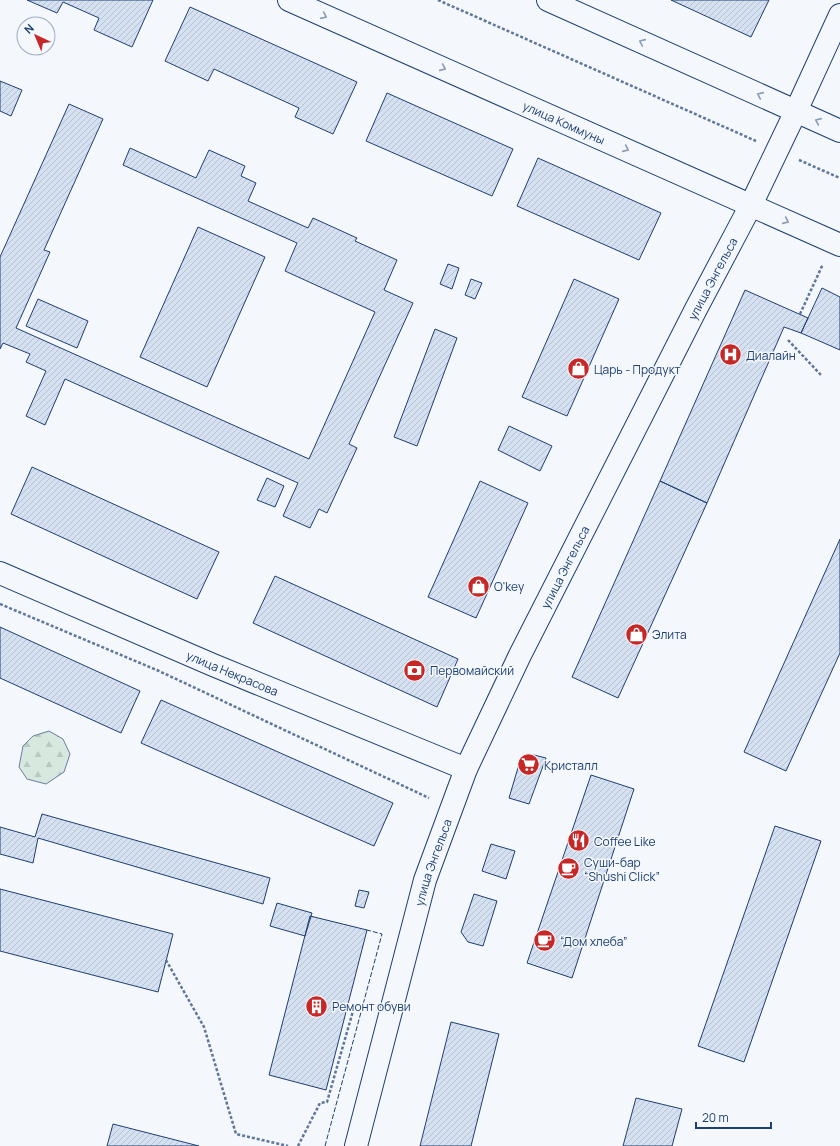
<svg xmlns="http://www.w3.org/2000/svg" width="840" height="1146" viewBox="0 0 840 1146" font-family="Manrope,sans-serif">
<defs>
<pattern id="forest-firs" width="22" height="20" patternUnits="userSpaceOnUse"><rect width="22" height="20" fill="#d7e8df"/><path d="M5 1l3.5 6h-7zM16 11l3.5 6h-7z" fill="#b8c8c3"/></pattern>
<pattern id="building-hatch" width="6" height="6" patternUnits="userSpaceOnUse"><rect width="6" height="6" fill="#d5e0f0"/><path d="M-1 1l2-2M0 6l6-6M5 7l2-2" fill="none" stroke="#b6c1d1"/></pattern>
</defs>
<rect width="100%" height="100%" fill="#f4f7fb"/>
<!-- forest -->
<path fill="url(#forest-firs)" stroke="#687fa3" d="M49 731 63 739 70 754 64 772 46 784 27 779 19 767 23 746 33 736Z"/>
<!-- building -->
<path fill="url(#building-hatch)" stroke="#1d3f73" d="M27 0H153L132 47 94 30 99 18 63 2 57 13Z
M671 0H769L751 37Z
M190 7 357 82 333 134 295 117 299 108 214 69 208 81 165 61Z
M0 81 22 90 11 116 0 111Z
M387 93 513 149 492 196 366 141Z
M69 104 103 119 44 250 50 252 16 328 309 459 375 312 285 271 297 243 123 165 130 148 196 178 209 150 245 166 241 176 256 183 248 201 308 228 313 218 357 238 355 241 397 260 384 290 413 303 349 444 357 448 327 513 319 509 310 528 283 516 298 483 65 379 45 425 26 416 46 371 26 362 30 354 3 343 0 349V257Z
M538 158 661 213 639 260 517 206Z
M198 227 265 257 207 387 140 357Z
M448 264 459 268 452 289 440 284Z
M471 279 482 283 475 299 465 295Z
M574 279 619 299 567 416 522 397Z
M822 288 840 297V350L801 333Z
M745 290 808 318 801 333 784 327 707 503 660 481Z
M38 299 88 321 77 348 26 326Z
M435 329 457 338 417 446 394 437Z
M509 426 552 446 540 471 498 450Z
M32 467 219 552 197 599 11 514Z
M267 478 284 486 275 507 257 500Z
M480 481 528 503 476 618 428 597Z
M660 481 707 503 618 698 572 677Z
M840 539V653L786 771 744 752Z
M275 576 458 659 437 707 253 623Z
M0 627 140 691 121 733 0 678Z
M161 700 393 803 374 846 141 743Z
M534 755 546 758 529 804 509 798 520 761Z
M591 775 634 789 572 978 527 963Z
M42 814 270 878 263 904 38 838 33 863 0 854V827L35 837Z
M775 826 821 841 744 1062 698 1046Z
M491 844 515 851 506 879 482 871Z
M0 889 173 934 158 992 0 951Z
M359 890 369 892 364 908 355 906Z
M474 894 497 901 483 946 468 942 461 932Z
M277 903 312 913 305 936 270 926Z
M310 916 367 930 326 1090 269 1075Z
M451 1022 499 1034 471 1146H420Z
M636 1098 682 1109 672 1146H623Z
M113 1124 199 1146H107Z"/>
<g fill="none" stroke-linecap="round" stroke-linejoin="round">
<defs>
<g id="minor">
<path id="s1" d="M0 573 213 665 466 769"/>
<path id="s2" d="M356 1146 425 880 466 769 520 655 696 309 751 205"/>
</g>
<g id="tertiary">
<path id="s3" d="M289 0 840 245"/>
<path d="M548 0 840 131"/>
<path d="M751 205 796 111 840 15"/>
</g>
</defs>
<!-- minor casing -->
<use href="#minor" stroke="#1d3f73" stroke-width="24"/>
<!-- tertiary casing -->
<use href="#tertiary" stroke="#1d3f73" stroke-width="24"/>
<!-- path -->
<path stroke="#5e769c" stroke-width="2.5" stroke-dasharray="3 2" stroke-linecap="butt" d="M438 0 756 141
M799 160 840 178
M800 314 823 264
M788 340 821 375
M0 604 159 671 429 798
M166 960 204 1027 236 1134 288 1146
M298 1146 320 1103 327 1102 353 1011"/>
<!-- minor -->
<use href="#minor" stroke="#f4f7fb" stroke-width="22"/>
<!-- tertiary -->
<use href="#tertiary" stroke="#f4f7fb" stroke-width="22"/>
<!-- fence -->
<path stroke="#1d3f73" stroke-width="1" stroke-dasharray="5 2" stroke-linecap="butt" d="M325 1146 382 934 367 930"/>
</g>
<!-- one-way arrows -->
<defs><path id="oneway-chevron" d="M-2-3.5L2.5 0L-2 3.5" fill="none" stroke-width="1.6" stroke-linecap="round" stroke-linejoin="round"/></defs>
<g stroke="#889bb7">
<use href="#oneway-chevron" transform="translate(324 16) rotate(24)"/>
<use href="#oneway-chevron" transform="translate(642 42) rotate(-156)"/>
<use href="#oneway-chevron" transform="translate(443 68) rotate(24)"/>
<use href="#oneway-chevron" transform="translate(760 95) rotate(-156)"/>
<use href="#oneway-chevron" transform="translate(818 121) rotate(-156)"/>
<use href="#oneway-chevron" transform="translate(626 149) rotate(24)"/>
<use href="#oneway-chevron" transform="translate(786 221) rotate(24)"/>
</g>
<!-- icons -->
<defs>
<symbol id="hospital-disc" viewBox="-11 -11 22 22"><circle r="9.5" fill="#c62828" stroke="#f4f7fb"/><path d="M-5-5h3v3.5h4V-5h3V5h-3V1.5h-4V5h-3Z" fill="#fff"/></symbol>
<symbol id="shop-disc" viewBox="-11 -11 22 22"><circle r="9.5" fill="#c62828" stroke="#f4f7fb"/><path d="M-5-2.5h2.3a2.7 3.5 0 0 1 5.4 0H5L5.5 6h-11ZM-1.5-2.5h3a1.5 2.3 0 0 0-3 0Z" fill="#fff"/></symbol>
<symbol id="bank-disc" viewBox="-11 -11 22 22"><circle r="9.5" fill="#c62828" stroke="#f4f7fb"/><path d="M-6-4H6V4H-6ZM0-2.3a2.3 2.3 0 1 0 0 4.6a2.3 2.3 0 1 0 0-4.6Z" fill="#fff"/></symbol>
<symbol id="supermarket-disc" viewBox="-11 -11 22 22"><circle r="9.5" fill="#c62828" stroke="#f4f7fb"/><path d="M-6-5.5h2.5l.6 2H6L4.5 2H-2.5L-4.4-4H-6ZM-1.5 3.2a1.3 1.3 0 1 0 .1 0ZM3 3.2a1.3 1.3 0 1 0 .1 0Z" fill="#fff"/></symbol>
<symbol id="restaurant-disc" viewBox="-11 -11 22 22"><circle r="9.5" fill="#c62828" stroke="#f4f7fb"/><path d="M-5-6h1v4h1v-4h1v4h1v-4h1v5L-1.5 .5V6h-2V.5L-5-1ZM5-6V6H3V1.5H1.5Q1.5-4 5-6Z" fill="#fff"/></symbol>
<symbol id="cafe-disc" viewBox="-11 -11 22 22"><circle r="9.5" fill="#c62828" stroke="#f4f7fb"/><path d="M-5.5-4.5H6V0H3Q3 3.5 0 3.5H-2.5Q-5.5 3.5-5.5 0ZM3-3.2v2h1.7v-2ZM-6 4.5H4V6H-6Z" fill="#fff"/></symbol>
<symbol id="building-disc" viewBox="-11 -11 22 22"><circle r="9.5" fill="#c62828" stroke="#f4f7fb"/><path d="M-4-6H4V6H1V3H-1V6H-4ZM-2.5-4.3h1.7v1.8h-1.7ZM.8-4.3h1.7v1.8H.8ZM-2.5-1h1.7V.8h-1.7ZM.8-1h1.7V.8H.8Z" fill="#fff"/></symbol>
</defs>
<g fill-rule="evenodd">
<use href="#hospital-disc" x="718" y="342" width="25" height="25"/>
<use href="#shop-disc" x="566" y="356" width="25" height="25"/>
<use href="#shop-disc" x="466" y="574" width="25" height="25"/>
<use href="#shop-disc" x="624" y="622" width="25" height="25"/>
<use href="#bank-disc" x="402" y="658" width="25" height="25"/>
<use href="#supermarket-disc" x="516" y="752" width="25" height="25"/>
<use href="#restaurant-disc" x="566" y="828" width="25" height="25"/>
<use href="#cafe-disc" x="556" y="856" width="25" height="25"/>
<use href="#cafe-disc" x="532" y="928" width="25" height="25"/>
<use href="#building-disc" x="304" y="994" width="25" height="25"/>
</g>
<g text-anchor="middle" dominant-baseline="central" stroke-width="3" stroke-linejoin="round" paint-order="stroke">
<!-- street labels -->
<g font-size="12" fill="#1d3f73" stroke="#f4f7fb">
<text stroke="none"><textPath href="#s3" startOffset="301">улица Коммуны</textPath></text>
<text stroke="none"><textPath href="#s2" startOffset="942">улица Энгельса</textPath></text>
<text stroke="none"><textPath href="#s2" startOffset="618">улица Энгельса</textPath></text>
<text stroke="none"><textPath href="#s1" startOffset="253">улица Некрасова</textPath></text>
<text stroke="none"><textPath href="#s2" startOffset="294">улица Энгельса</textPath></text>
</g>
<!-- poi labels -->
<g font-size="12" fill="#1d3f73" stroke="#f4f7fb" text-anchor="start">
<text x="746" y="355">Диалайн</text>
<text x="594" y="369">Царь - Продукт</text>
<text x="494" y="586">O'key</text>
<text x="652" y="634">Элита</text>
<text x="430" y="670">Первомайский</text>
<text x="544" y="765">Кристалл</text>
<text x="594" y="841">Coffee Like</text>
<text x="584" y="862">Суши-бар<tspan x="584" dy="14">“Shushi Click”</tspan></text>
<text x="560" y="941">“Дом хлеба”</text>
<text x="332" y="1006">Ремонт обуви</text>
</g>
</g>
<!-- north arrow -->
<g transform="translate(36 36) rotate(316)"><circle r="19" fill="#f4f7fb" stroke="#9eadc5"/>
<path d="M0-3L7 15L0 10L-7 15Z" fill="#c62828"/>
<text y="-6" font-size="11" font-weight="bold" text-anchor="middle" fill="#1d3f73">N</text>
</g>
<!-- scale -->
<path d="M696 1122v6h75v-6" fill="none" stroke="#1d3f73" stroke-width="2"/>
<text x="702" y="1122" font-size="12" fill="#1d3f73" stroke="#f4f7fb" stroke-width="3" paint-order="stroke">20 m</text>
</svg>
